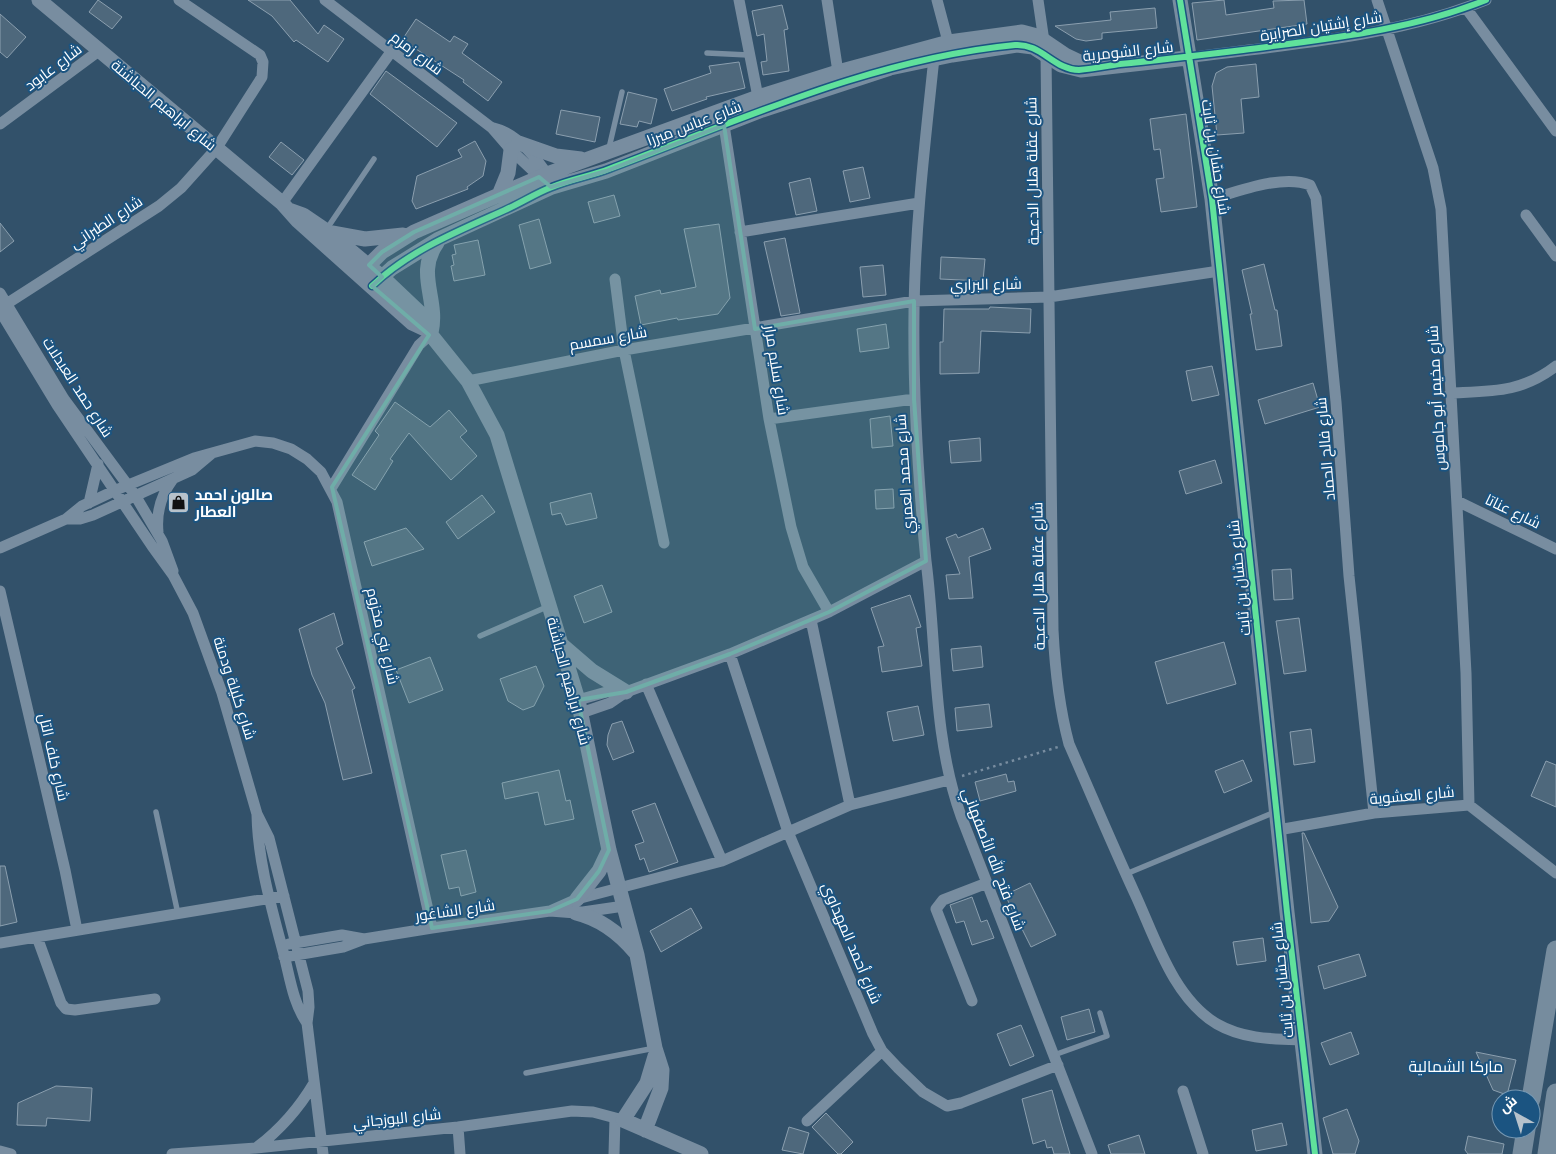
<svg xmlns="http://www.w3.org/2000/svg" width="1556" height="1154" viewBox="0 0 1556 1154" font-family="Inter,Cairo,sans-serif">
<rect width="100%" height="100%" fill="#32516a"/>
<!-- building -->
<path fill="#4e687c" stroke="#8b9faf" d="M98 0 122 17 112 29 89 12Z
M248 0H290L318 34 324 25 344 39 328 62 296 40 294 42 272 16Z
M1224 0 1226 15 1274 8 1273 1 1304 0 1307 24 1197 40 1192 3Z
M782 5 788 29 784 30 789 71 763 75 761 62 767 61 764 34 757 36 752 11Z
M1155 8 1157 28 1102 33V39L1086 41 1076 39 1055 26 1111 20 1110 12Z
M0 14 26 37 7 58 0 52Z
M416 19 450 42 454 36 468 44 462 53 502 82 488 101 463 82 464 80 402 40Z
M739 62 745 88 706 97 707 99 672 111 664 89 711 73 709 66Z
M1256 64 1259 97 1241 99 1244 133 1217 135 1212 86 1216 73 1227 67Z
M386 71 457 123 437 147 370 94Z
M628 92 657 99 651 124 639 121 637 127 620 124Z
M561 110 600 117 595 142 556 134Z
M1186 114 1197 207 1161 212 1156 179 1164 178 1160 149 1154 150 1150 119Z
M475 141 486 161 483 176 467 187 468 189 416 209 412 201 417 176 462 157 458 150Z
M281 142 304 160 292 175 269 157Z
M863 167 870 198 850 202 843 171Z
M810 178 817 211 796 215 789 183Z
M614 195 620 216 594 223 588 202Z
M539 219 551 263 530 269 519 225Z
M0 223 14 241 0 252Z
M719 224 730 298 718 314 678 320 677 318 641 325 635 296 660 290 661 294 696 287 684 229Z
M785 238 800 313 781 316 764 242Z
M478 240 485 275 454 281 451 266 454 265 452 255 456 254 454 245Z
M941 257 985 259 983 281 940 279Z
M1264 264 1275 310H1277L1282 346 1256 350 1250 314H1252L1242 270Z
M883 265 886 295 863 297 860 267Z
M990 307 1031 309 1030 333 981 331 979 373 940 374V342H943L944 309H989Z
M886 324 889 348 860 352 857 329Z
M1212 366 1219 395 1192 401 1186 371Z
M1313 383 1320 407 1265 424 1258 400Z
M395 402 430 427 449 410 467 431 460 437 477 456 451 480 409 433 390 459 393 461 375 490 352 475 379 435 375 431Z
M890 416 893 446 872 448 870 419Z
M980 438 981 461 951 463 949 441Z
M1215 460 1222 483 1186 494 1179 471Z
M893 489 894 508 876 509 875 490Z
M591 493 597 518 566 525 561 513 552 515 550 503Z
M482 495 495 512 458 539 446 522Z
M406 528 424 549 372 566 364 542Z
M983 528 991 549 969 557 973 598 949 599 946 575 960 574 946 538 956 534 958 538Z
M1291 569 1293 599 1274 600 1272 570Z
M602 585 612 612 584 623 574 596Z
M910 595 921 627 916 628 922 666 882 672 878 647 884 646 871 608Z
M334 613 343 644 336 648 355 688 352 690 372 773 343 780 325 703 312 675 299 629Z
M1299 618 1306 671 1284 674 1276 621Z
M1224 642 1236 684 1167 704 1155 662Z
M981 646 983 667 953 671 951 649Z
M430 657 443 690 409 703 396 670Z
M536 666 544 686 534 706 523 710 508 701 500 679Z
M989 704 992 727 957 731 955 708Z
M918 706 924 735 893 741 887 712Z
M622 721 634 752 613 760 607 745 608 735 612 724Z
M1311 729 1315 762 1294 765 1290 732Z
M1243 760 1252 781 1224 793 1215 771Z
M1546 761 1556 765V807L1531 796Z
M559 770 566 801 570 800 574 819 545 825 538 792 505 799 502 783Z
M1006 774 1008 782 1014 781 1016 791 980 801 975 782Z
M655 803 678 862 649 872 644 858 640 860 635 845 644 842 632 811Z
M1302 833H1304L1338 907 1329 921 1311 923Z
M466 850 476 892 461 896 459 887 449 889 441 855Z
M0 866H5L17 922 0 926Z
M1030 883 1056 935 1031 947 1005 895Z
M972 897 981 922 987 920 994 938 972 945 964 921 956 923 950 905Z
M691 908 702 928 661 952 650 931Z
M1263 938 1266 961 1237 965 1233 942Z
M1359 954 1366 976 1324 989 1318 966Z
M1089 1009 1095 1032 1067 1040 1061 1017Z
M1021 1025 1034 1056 1010 1066 997 1034Z
M1351 1032 1359 1054 1330 1065 1321 1043Z
M1476 1052 1516 1060 1507 1095 1493 1090Z
M56 1086 92 1088 90 1121 47 1118 46 1126 17 1125 18 1103Z
M1052 1090 1060 1120 1070 1154H1054L1052 1147 1047 1148 1045 1140 1033 1144 1022 1099Z
M1347 1109 1359 1141 1355 1154H1333L1323 1118Z
M826 1113 853 1142 841 1154H838L812 1127Z
M1282 1123 1287 1145 1256 1151 1252 1130Z
M789 1127 809 1133 803 1154 782 1150Z
M1139 1135 1145 1154H1111L1108 1145Z
M1468 1136 1504 1144 1502 1154H1468L1465 1150Z"/>
<g fill="none" stroke-linecap="round" stroke-linejoin="round">
<!-- path -->
<path stroke="#788da0" stroke-width="2.5" stroke-dasharray="2.5 4" stroke-linecap="butt" d="M962 776 1058 747"/>
<!-- service -->
<path stroke="#788da0" stroke-width="5.5" d="M707 53 748 55
M609 148 622 92
M326 230 374 159
M480 636 549 606
M156 812 178 914
M1126 874 1275 812
M1054 1055 1107 1036 1100 1013
M526 1073 655 1048"/>
<!-- minor -->
<path stroke="#788da0" stroke-width="11" d="M325 0 492 128 511 150 545 182
M739 0 758 97
M827 0 838 72
M937 0 950 49
M1038 0 1046 55 1053 630C1055 669 1059 707 1069 744 1091 794 1112 844 1135 894 1155 937 1173 998 1217 1024 1243 1039 1272 1039 1302 1040
M1377 0 1433 168 1441 209 1466 673 1469 805
M1466 8 1556 131
M1187 58C1287 44 1392 38 1486 0
M0 124 100 50
M724 125 769 419 791 527 803 567 829 612
M494 128C517 133 539 161 551 180
M1212 199C1239 191 1283 174 1310 185L1316 198 1336 402 1349 576 1374 813
M282 203 391 52
M1526 215 1556 256
M740 232 919 203
M615 279 624 350 664 543
M0 293 64 399 135 495 162 541 173 571
M0 308 159 206 181 188 216 149 262 77 263 62 260 55 179 0
M0 311 57 405 152 546 173 575 193 613 222 693 257 814 269 838 308 991 309 1007 307 1023 323 1154
M468 381 624 350 914 301 1049 297 1219 271
M1450 393C1492 391 1521 393 1556 366
M769 419 914 399
M332 487 419 345 430 335
M1457 501 1556 549
M89 503 98 464
M66 519H80L93 515 192 470 211 454
M158 532C156 512 161 495 173 479
M0 548 66 519 82 506 116 490 194 458 255 441 273 443 291 449 307 459 321 472 337 502 432 928
M926 561C937 646 932 735 961 816L1092 1154
M0 591 65 870 77 930
M811 620 850 805
M730 654 788 832 873 1034 882 1051 898 1068 923 1092 947 1106 961 1103 1058 1065
M646 684 722 861
M578 700 610 691H624
M581 713 610 703 626 692 730 654 829 612 926 561C918 478 913 395 914 312 915 227 925 143 934 58
M257 815C258 863 272 909 284 955 290 978 293 1003 307 1023
M1278 830 1374 813 1469 805 1556 873
M550 911 577 899 722 861 850 805 949 780
M37 937 61 1003 66 1009 75 1010 155 999
M0 943 284 896
M289 944 342 935 364 939
M284 957 343 947 364 939 432 928 550 911 576 913 624 906
M972 1001 936 909 943 900 987 883
M1183 1091 1203 1154
M807 1121 882 1051
M458 1127 460 1154
M256 1148C280 1130 298 1110 314 1083
M0 1151 11 1154
M172 1154 256 1148 458 1127 572 1111 593 1112 623 1120
M614 1154 615 1118"/>
<!-- tertiary -->
<path stroke="#788da0" stroke-width="15" d="M39 0 282 203 298 221 412 323 427 330
M1180 0 1212 199 1287 912 1315 1154
M519 143 556 156 581 159
M499 195 508 173 511 150
M289 210 303 215 328 232 382 277 421 314 427 330 468 381 497 435 578 700 609 850 637 955 655 1048 662 1070 661 1088 645 1130
M332 233 365 239 403 235
M359 275 382 252 414 232 547 174 758 97 838 72 949 42 1022 32 1037 36 1065 55 1088 66
M372 286 392 268 439 239 552 187 606 171 762 110 890 68 952 55 1017 45 1033 47 1061 65 1081 70 1187 58
M431 333C439 299 415 274 437 243
M563 646 592 671 626 692
M577 899 599 871 609 850
M576 913C601 919 619 933 635 952
M656 1053 647 1083 623 1120 701 1154"/>
<!-- primary -->
<path stroke="#768c9e" stroke-width="19" d="M1531 1099 1556 950
M1522 1154 1526 1129
M1547 1154 1556 1093"/>
<defs>
<path id="cycleway" d="M1180 0 1212 199 1287 912 1315 1154
M372 286C410 250 458 231 505 210 521 203 536 193 552 187 571 179 591 176 609 169 741 120 872 59 1015 45 1041 43 1054 70 1079 70 1092 69 1107 66 1120 64 1161 60 1202 55 1243 50 1325 39 1409 31 1486 0"/>
</defs>
<!-- cycleway casing -->
<use href="#cycleway" stroke="#1b5481" stroke-width="9"/>
<!-- cycleway -->
<use href="#cycleway" stroke="#60e19b" stroke-width="6"/>
</g>
<!-- marked area -->
<path fill="#6fada8" fill-opacity="0.2" stroke="#6fada8" stroke-width="4" stroke-linejoin="round" d="M724 125 755 329 914 301V399L926 561 829 612 730 654 626 692 578 700 609 850 599 871 577 899 550 911 432 928 332 487 429 335 372 286 382 277 369 265 382 252 414 232 539 177 551 187 606 171Z"/>
<!-- icons -->
<defs>
<symbol id="shop-square" viewBox="-11 -11 22 22"><rect x="-9" y="-9" width="18" height="18" rx="4" fill="#b7c2cb" stroke="#1b5481"/><path d="M-5-2.5h2.3a2.7 3.5 0 0 1 5.4 0H5L5.5 6h-11ZM-1.5-2.5h3a1.5 2.3 0 0 0-3 0Z" fill="#111"/></symbol>
</defs>
<g fill-rule="evenodd">
<use href="#shop-square" x="166" y="490" width="25" height="25"/>
</g>
<g text-anchor="middle" dominant-baseline="central" stroke-width="4" stroke-linejoin="round" paint-order="stroke">
<!-- street labels -->
<g font-size="15" fill="#fff" stroke="#1b5481">
<text transform="translate(1321 26) rotate(-9)">شارع إشتيان الصرايرة</text>
<text transform="translate(1128 51) rotate(-6)">شارع الشومرية</text>
<text transform="translate(417 53) rotate(37)">شارع زمزم</text>
<text transform="translate(53 67) rotate(-37)">شارع عابود</text>
<text transform="translate(164 105) rotate(40)">شارع ابراهيم الحباشنة</text>
<text transform="translate(694 123) rotate(-21)">شارع عباس ميرزا</text>
<text transform="translate(1216 157) rotate(81)">شارع حسّان بن ثابت</text>
<text transform="translate(1032 171) rotate(-91)">شارع عقلة هلال الدعجة</text>
<text transform="translate(106 222) rotate(-33)">شارع الطبراني</text>
<text transform="translate(986 284) rotate(-1)">شارع البراري</text>
<text transform="translate(608 338) rotate(-10)">شارع سمسم</text>
<text transform="translate(777 370) rotate(81)">شارع سليم مرار</text>
<text transform="translate(78 387) rotate(57)">شارع حمد العبدلات</text>
<text transform="translate(1436 398) rotate(-93)">شارع مخيمر أبو جاموس</text>
<text transform="translate(1325 449) rotate(-95)">شارع فالح الحماد</text>
<text transform="translate(904 474) rotate(-94)">شارع محمد العمري</text>
<text transform="translate(1513 511) rotate(26)">شارع عناتا</text>
<text transform="translate(1038 576) rotate(-91)">شارع عقلة هلال الدعجة</text>
<text transform="translate(1239 578) rotate(-96)">شارع حسّان بن ثابت</text>
<text transform="translate(383 636) rotate(77)">شارع بني مخزوم</text>
<text transform="translate(569 681) rotate(75)">شارع ابراهيم الحباشنة</text>
<text transform="translate(235 688) rotate(72)">شارع كليلة ودمنة</text>
<text transform="translate(54 757) rotate(77)">شارع خلف التل</text>
<text transform="translate(1412 795) rotate(-5)">شارع العشوية</text>
<text transform="translate(994 859) rotate(69)">شارع فتح الله الأصفهاني</text>
<text transform="translate(455 910) rotate(-8)">شارع الشاغور</text>
<text transform="translate(852 943) rotate(67)">شارع أحمد المهداوي</text>
<text transform="translate(1282 980) rotate(-96)">شارع حسّان بن ثابت</text>
<text transform="translate(397 1118) rotate(-6)">شارع البوزجاني</text>
</g>
<!-- poi labels -->
<g font-size="15" font-weight="bold" fill="#fff" stroke="#1b5481" text-anchor="start">
<text x="195" y="494">صالون احمد<tspan x="195" dy="17">العطار</tspan></text>
</g>
<!-- neighbourhood labels -->
<g font-size="16" fill="#fff" stroke="#1b5481">
<text x="1456" y="1066">ماركا الشمالية</text>
</g>
</g>
<!-- north arrow -->
<g transform="translate(1516 1114) rotate(321)"><circle r="24" fill="#1b5481" stroke="#7698b3"/>
<path d="M0-4L9 19L0 12L-9 19Z" fill="#b7c2cb"/>
<text y="-8" font-size="14" font-weight="bold" text-anchor="middle" fill="#ffffff">ش</text>
</g>
</svg>
